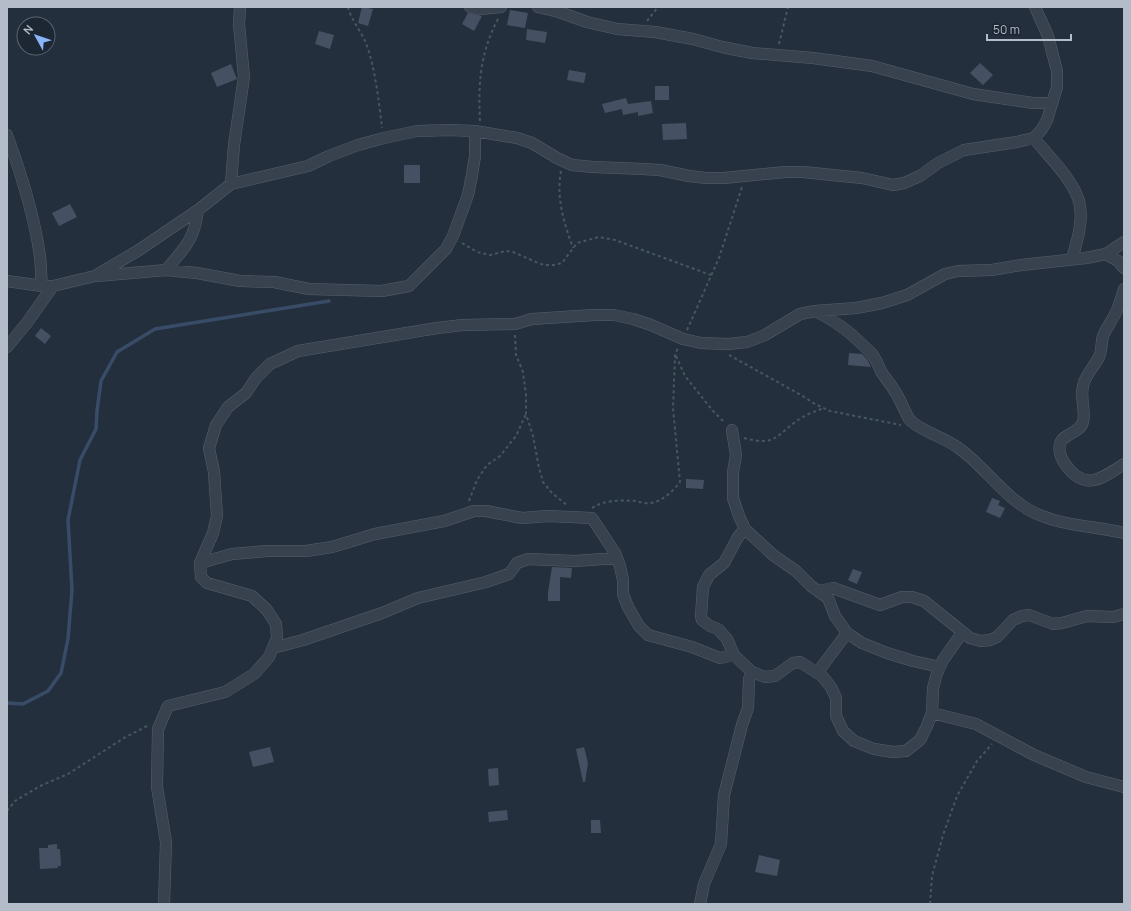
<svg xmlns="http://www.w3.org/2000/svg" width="1131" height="911" viewBox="0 0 1131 911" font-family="Manrope,sans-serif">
<rect width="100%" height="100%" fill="#242f3e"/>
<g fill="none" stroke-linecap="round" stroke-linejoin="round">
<!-- stream -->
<path stroke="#394c67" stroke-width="3.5" d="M7 703 23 704 48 691 61 673 68 639 72 590 68 520 80 460 96 429 97 411 101 381 117 352 155 329 329 301"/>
</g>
<!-- building -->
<path fill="#455162" d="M362 7 373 9 368 26 358 23Z
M510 10 528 13 525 28 507 25Z
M468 13 482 16 474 31 462 24Z
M527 29 547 32 545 43 526 40Z
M319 31 334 35 330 49 315 44Z
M980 63 993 75 983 85 970 73Z
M231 64 237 79 217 87 211 73Z
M569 70 586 73 584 83 567 80Z
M655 86H669V100H655Z
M626 98 628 104 651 101 653 113 638 116V112L623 115 622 109 605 113 602 104Z
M686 123 687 139 663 140 662 124Z
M404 165H420V183H404Z
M70 204 77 217 59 226 52 213Z
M41 328 51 336 45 344 35 336Z
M849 353 862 354 867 359 871 367 848 365Z
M686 479 704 480 703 489 686 488Z
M992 498 1000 501 998 505 1005 508 1000 518 986 512Z
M552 567 572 568 571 578 560 577V601H548V592Z
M853 569 862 572 857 584 848 580Z
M270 747 274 762 253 767 249 752Z
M584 747 588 763 585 782H583L576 749Z
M498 768 499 785 489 786 488 769Z
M507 810 508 820 489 822 488 812Z
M591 820H600L601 833H591Z
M57 844V849H60L61 866H58V868L40 869 39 848H48V845Z
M759 855 780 860 777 876 755 872Z"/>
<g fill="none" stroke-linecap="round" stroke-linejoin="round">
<defs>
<path id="minor" d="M470 7 480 9 501 7
M538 7 559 12 587 22 617 29 655 32 693 39 722 47 752 53 813 58 872 66 973 94 1033 103H1052
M7 135C21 173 34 215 40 256 41 266 41 276 42 286
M1034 138C1048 156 1072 178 1079 201 1084 220 1077 241 1072 259
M231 184 234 145 244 77 239 24 240 7
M1106 254 1118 261 1124 268
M166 270C185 247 194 241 198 210
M97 276 166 270 197 273 240 281 274 282 309 289 382 291 409 286 446 249 453 236 468 195 472 175 475 156V131
M7 281 42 286H53L95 276 139 250 198 210 231 184 308 166 329 156 358 145 384 138 417 131 449 130 475 131 517 138 532 143 557 158 572 165 593 167 642 169 660 170 689 176 706 178H724L785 172H803L862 178 893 185 904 183 920 176 938 163 964 150 1017 142 1034 138 1042 129 1047 120 1057 87V71L1048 36 1035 7
M1124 289C1122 296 1120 303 1117 310 1113 319 1107 327 1103 336 1101 343 1102 351 1099 357 1094 367 1085 375 1083 386 1080 398 1086 413 1083 422 1079 434 1063 433 1060 444 1058 452 1061 458 1065 464 1085 492 1101 479 1124 464
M815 311C841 324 852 334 872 354 876 359 879 367 882 373 887 380 892 386 896 393 901 401 905 413 910 420 919 430 945 438 957 447 981 463 997 488 1020 504 1049 526 1090 525 1124 533
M7 347 26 324 53 286
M732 430 736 455 733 472V498L739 516 745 529 773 555 796 571 811 586 828 598 835 616 847 633 862 643 887 653 913 661 940 667
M745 529 738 537 724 563 709 575 703 587 701 616 702 620 710 626 718 629 727 639 734 655 752 672 765 677 775 676 793 663 800 662 822 676 831 687 836 698V716L843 731 854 741 874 749 893 752 906 751 920 740 927 726 932 713 933 688 937 673 943 660 962 633
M200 563 232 554 267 551H306L332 547 375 534 444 521 474 511H486L522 518 548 516 592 518 615 553 620 566 623 580V594L628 607 639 626 648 635 692 647 720 658 734 655
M819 591 833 588 880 605 902 597H912L924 601 970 638 981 641 990 640 997 637 1013 620 1022 616 1029 615 1053 624 1062 623 1087 616 1113 617 1124 614
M273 648 303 640 382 613 418 598 486 582 509 574 517 563 528 559 575 561 617 558
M817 673 847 633
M932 713 976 724 1034 755 1086 777 1124 787
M164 904 166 842 157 787 158 729 168 706 225 692 254 674 269 657 277 638 276 624 267 610 252 596 207 583 201 577 200 563 213 533 217 516 214 472 209 448 216 425 228 407 246 393 256 378 270 364 298 351 437 328 463 325 515 324 532 319 594 315H614L633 319 651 325 683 339 701 343 728 344 747 342 765 335 800 314 815 311 856 308 882 303 907 295 945 274 958 271 992 270 1021 265 1086 258 1106 254 1124 242
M700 904 704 884 721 844 724 795 742 725 748 708 749 679 752 672"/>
</defs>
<!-- minor casing -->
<use href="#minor" stroke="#565f6c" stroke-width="12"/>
<!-- path -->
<path stroke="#44595c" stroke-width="2" stroke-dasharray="3 3" stroke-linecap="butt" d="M348 7C351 20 361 31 366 43 375 67 379 102 382 128
M647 21 658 7
M779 44 788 7
M480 121C478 84 480 53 498 19
M561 171C556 198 564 223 573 248
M462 243 477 252 490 255 506 251 513 252 536 262 544 265H554L562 263 577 243 599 237 615 240 711 275
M687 330 719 258 742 187
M515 335 516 355 523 372 526 395V414L533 436 539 468 543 482 552 493 568 506
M729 355 801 395 815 404 830 411 901 425
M676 356 685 376 713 411 725 423
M744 438C779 448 778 431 803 417 809 413 817 411 824 408
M469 501 477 480 487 465 500 456 516 436 526 414
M592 508C605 500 620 500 635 501 640 502 646 504 650 503 662 502 673 491 680 482L673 408 675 355 678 348
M7 811 15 801 40 786 68 774 124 738 149 725
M930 904 932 876 943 835 957 796 977 761 992 744"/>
<!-- minor -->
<use href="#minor" stroke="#38414e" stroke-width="11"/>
</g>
<!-- border -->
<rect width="1131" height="911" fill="none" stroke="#b4bcc9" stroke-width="16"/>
<!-- north arrow -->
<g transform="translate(36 36) rotate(310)"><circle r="19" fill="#1d2633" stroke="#59626f"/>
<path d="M0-3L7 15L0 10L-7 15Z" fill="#8ab4f8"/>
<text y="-6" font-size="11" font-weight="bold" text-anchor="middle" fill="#b4bcc9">N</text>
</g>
<!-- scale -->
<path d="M987 34v6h84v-6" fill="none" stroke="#b4bcc9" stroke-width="2"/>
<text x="993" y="34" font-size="12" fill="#b4bcc9" stroke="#1d2633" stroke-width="3" paint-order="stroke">50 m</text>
</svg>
